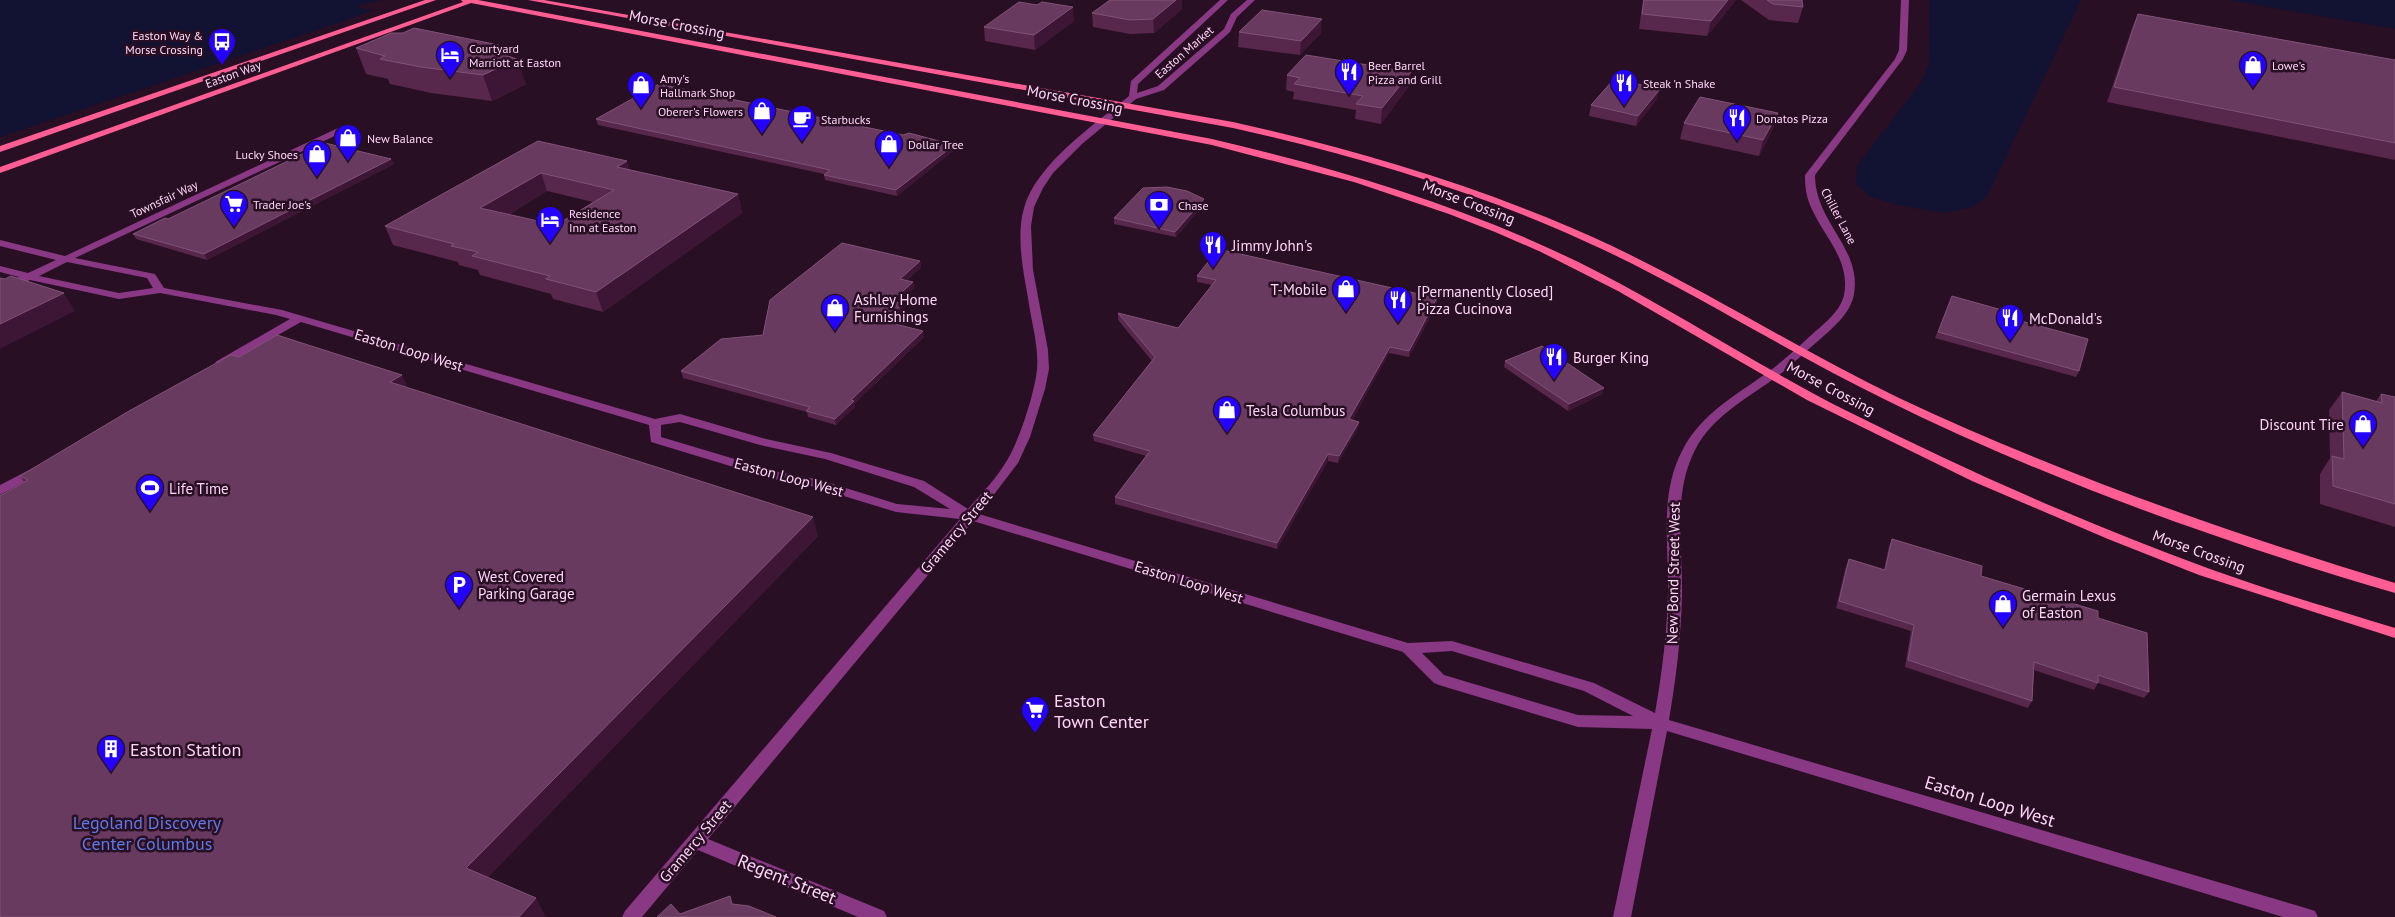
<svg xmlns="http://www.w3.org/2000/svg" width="2395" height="917" viewBox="0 0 2395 917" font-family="'PT Sans',sans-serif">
<rect width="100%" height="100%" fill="#280f23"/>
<!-- green -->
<path fill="#121233" d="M0 0H382L359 5 358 8 373 10 344 21 0 137Z
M1929 0H2081L1987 196 1973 207 1944 213 1897 205 1871 197 1856 184 1857 166 1922 81 1929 63Z
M2228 0H2395V29Z"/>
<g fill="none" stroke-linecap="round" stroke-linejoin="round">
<!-- minor -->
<path fill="#893883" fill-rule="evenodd" d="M1220 0H1228L1138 84 1137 93 1158 86 1224 29 1231 14 1247 0H1255L1237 17 1230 32 1164 90 1136 99 1082 144 1053 173 1043 188 1034 207 1031 226 1033 270 1048 350 1049 369 1045 389 1030 437 1018 463 979 514 1408 643 1452 641 1594 683 1655 713C1662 673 1667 633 1668 593 1669 546 1659 495 1682 451 1701 413 1738 394 1771 370 1784 360 1796 349 1808 338 1821 326 1840 313 1844 295 1851 259 1822 235 1810 205 1806 195 1805 186 1805 175L1895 59 1899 50 1901 0H1909L1907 50 1903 59 1815 175C1815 223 1862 248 1854 294 1851 313 1832 329 1818 341 1805 352 1792 365 1778 376 1748 398 1712 416 1695 450 1672 495 1683 548 1682 596 1681 638 1676 679 1669 720L2309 909 2315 911 2318 917H2283L1667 731 1631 917H1613L1652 729 1578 727 1439 685 1434 683 1403 652 973 521 708 839 884 911 887 917H858L698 850 642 917H622L625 911 960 519 896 512 811 486 773 479 651 442 649 425 301 322 225 365H217L215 363 217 361 290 319 276 315 160 293 119 299 30 280 0 293V286L19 277 0 272V266L28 273 56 260 0 246V240L65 256 338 128 342 131 341 133 75 258 155 274 164 288 282 310 655 419 680 414 766 439 831 453 924 481 968 509C981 494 996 479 1006 462 1019 442 1035 392 1037 369 1039 346 1031 321 1028 298 1023 270 1016 236 1024 208 1036 164 1095 124 1129 96L1131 81ZM67 262 147 278 153 288 119 293 39 276ZM680 422 760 445 825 459 914 487 950 509 897 504 817 479 778 472 661 437V425ZM1452 651 1584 691 1633 716 1578 715 1444 675 1422 653Z
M35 467 41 471 39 474 0 495V485Z"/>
<!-- major -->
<path fill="#ff5d94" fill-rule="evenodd" d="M425 0H436L0 152V146Z
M461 0H478L1212 139C1344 170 1475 209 1596 271 1682 315 1763 369 1849 412 1967 471 2087 524 2210 569 2271 591 2333 609 2395 628V638L2199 575 2108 539 1972 481 1807 400 1618 291 1541 252 1495 232 1449 214 1354 182 1212 145 471 3 0 173V167L463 2Z
M528 0H544L1233 122C1362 151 1489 189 1610 245 1709 292 1801 351 1899 398 2059 473 2226 532 2395 583V593C2222 542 2050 481 1888 401 1791 354 1701 296 1604 250 1486 194 1360 156 1233 128Z"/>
</g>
<!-- wall -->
<path fill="#57274c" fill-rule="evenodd" d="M1110 0H1182V9L1154 33 1130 34 1093 27 1092 13Z
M1643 0H1736L1707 36 1639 29Z
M1741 0H1802L1803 7 1798 23 1769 20Z
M2138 14 2395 60V160L2107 102 2132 28Z
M1074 21 1035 50 985 41 984 27Z
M1239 32 1321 33 1300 55 1238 47Z
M499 45 501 54 526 84 492 101 431 93 390 84 388 79 366 74 356 48Z
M1287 75 1409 86 1381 124 1355 119 1356 110 1293 99 1294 92 1286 90Z
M1657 99 1636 126 1589 116 1591 105Z
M1778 113 1773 128 1759 156 1680 139 1684 123Z
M596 119 903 135 954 145V150L897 196 825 180 824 175V174L598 125Z
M538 141 630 170 738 194 742 213 603 312 553 299 551 294 480 275 478 270 459 265 458 262 393 245 385 226ZM547 191 593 202 556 225 508 215Z
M391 159 394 164 207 260 136 239 133 234 168 219Z
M1204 199V204L1176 237 1114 224V218Z
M920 261 921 267 906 281 913 282 914 288 898 302 904 310 890 322 924 337 854 404 855 407 836 425 808 417 807 412 683 378 681 371 763 335Z
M1197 276 1437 298V304L1409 357 1389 353 1352 420 1359 422 1358 428 1338 463 1328 461 1277 549 1115 504V497L1146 456 1094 441 1093 435 1152 361 1118 320V313L1178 328 1212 285 1197 282Z
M1952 296 2079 371 2076 377 1935 338Z
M239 357 408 388 818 536 488 877 0 917 24 482 20 476Z
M1505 361 1604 388 1602 394 1568 411 1504 367Z
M2342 392 2376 401 2381 394 2395 397V527L2320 504V474L2330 458 2329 410Z
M1892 539 1981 576 2098 618 2149 692 2144 698 2098 683 2094 690 2034 670 2032 701 2028 708 1905 667 1911 631 1836 608 1846 566 1849 559 1884 570 1889 546Z"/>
<!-- shaded-wall -->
<path fill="#3c1634" d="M1176 0H1182V9L1154 33 1153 19Z
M1728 0H1736L1707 36 1711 21Z
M1073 7 1074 21 1035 50 1034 35Z
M1322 19 1321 33 1300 55 1301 41Z
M499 45 505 65 517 59 526 84 492 101 483 75 489 50Z
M1411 72 1409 86 1381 124 1382 108Z
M1660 89 1657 99 1636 126 1638 116Z
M1778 113 1773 128 1759 156 1763 140Z
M954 145V150L897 196 896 190Z
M391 159 394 164 207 260 204 254Z
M627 161 632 180 617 167Z
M541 173 547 191 487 227 480 208Z
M738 194 742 213 603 312 596 292Z
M1204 199V204L1176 237 1175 232Z
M920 261 921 267 901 285 900 279Z
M913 282 914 288 893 307 892 301Z
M64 293 75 311 0 349V324Z
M1437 298V304L1409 357V351Z
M903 304 904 310 885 327 884 321Z
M923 331 924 337 854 404 855 407 836 425 835 419 851 400Z
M1390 347 1389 353 1349 426V419Z
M402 375 411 394 390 382Z
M1604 388 1602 394 1568 411 1569 404Z
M1359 422 1358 428 1338 463 1339 456Z
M1328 454V461L1277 549V543Z
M813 517 818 536 478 888 466 868Z
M536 898 546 917H519Z"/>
<!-- building -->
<path fill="#693a5f" stroke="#805277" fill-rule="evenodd" d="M1110 0H1176L1153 19 1130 20 1092 13Z
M1644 0H1728L1711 21 1642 14Z
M1767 0H1802L1803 7 1773 4Z
M1019 2 1037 5 1042 2 1073 7 1034 35 984 27Z
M1262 10 1322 19 1301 41 1239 32Z
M2138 14 2395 60V143L2114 87Z
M414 28 499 45 489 50 517 59 483 75 421 67 380 59 385 56 356 48 391 33H403Z
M1306 55 1411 72 1382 108 1356 104 1363 96 1294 84 1300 78 1287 75Z
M1614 79 1660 89 1638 116 1591 105Z
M659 84 903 135 909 133 954 145 896 190 824 175 830 170 596 119Z
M1700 97 1778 113 1763 140 1684 123Z
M538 141 627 161 617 167 738 194 596 292 546 279 550 276 472 256 478 252 451 246 454 244 385 226ZM541 173 614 190 556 225 480 208Z
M325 143 391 159 204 254 133 234 165 218 168 219Z
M1167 187 1187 191 1204 199 1175 232 1114 218 1143 188Z
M842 243 920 261 900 279 913 282 892 301 903 304 884 321 923 331 851 400 854 401 835 419 806 411 810 407 681 371 721 339 763 335 770 300Z
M1218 249 1437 298 1409 351 1390 347 1349 419 1359 422 1339 456 1328 454 1277 543 1115 497 1150 451 1093 435 1155 357 1118 313 1178 328 1216 280 1197 276Z
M11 276 64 293 0 324V278L5 279Z
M1952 296 2023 316 2021 321 2088 339 2079 371 1938 332Z
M277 335 402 375 390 382 813 517 466 868 536 898 519 917H0V496L28 480 20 476 129 411 231 355 239 357Z
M1542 346 1604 388 1569 404 1505 361Z
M2342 392 2382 403 2381 394 2395 397V504L2333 486 2332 456 2344 459Z
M1892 539 1982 566 1981 576 2098 611V618L2147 633 2149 692 2098 675V683L2034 662 2032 701 1908 660 1914 625 1839 601 1849 559 1885 570Z
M730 896 732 904 749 906 776 917H657L671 904 680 914Z"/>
<!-- icons -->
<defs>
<symbol id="bus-pin" viewBox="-11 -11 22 30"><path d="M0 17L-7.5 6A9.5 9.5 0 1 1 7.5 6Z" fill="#2402ff" stroke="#280f23"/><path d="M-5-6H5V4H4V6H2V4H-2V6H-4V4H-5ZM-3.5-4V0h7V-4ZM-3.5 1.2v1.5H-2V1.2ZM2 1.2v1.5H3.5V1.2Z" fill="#fff"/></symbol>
<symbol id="hotel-pin" viewBox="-11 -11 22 30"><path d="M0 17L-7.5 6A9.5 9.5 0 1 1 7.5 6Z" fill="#2402ff" stroke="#280f23"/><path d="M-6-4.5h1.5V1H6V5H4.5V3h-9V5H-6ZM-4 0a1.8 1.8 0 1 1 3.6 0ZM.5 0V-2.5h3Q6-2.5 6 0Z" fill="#fff"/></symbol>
<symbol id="shop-pin" viewBox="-11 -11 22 30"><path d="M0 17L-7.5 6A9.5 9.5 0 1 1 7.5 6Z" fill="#2402ff" stroke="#280f23"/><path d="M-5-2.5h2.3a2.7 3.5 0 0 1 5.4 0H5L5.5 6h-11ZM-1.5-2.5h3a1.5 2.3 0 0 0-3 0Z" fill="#fff"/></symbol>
<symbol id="restaurant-pin" viewBox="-11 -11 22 30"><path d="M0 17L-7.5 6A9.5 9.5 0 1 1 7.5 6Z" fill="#2402ff" stroke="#280f23"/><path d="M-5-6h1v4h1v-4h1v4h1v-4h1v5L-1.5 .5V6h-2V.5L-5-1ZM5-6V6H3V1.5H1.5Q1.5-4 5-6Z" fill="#fff"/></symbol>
<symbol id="cafe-pin" viewBox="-11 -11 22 30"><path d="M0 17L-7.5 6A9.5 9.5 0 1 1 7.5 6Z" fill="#2402ff" stroke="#280f23"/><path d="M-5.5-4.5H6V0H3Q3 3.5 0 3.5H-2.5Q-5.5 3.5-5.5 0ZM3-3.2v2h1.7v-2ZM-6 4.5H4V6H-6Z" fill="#fff"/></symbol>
<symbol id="supermarket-pin" viewBox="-11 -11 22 30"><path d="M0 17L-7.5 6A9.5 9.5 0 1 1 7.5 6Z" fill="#2402ff" stroke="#280f23"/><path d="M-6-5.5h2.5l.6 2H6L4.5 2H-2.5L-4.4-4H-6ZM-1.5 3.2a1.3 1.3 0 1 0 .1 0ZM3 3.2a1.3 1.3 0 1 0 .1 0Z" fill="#fff"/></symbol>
<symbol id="bank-pin" viewBox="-11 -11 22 30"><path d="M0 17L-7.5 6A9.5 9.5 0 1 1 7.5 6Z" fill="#2402ff" stroke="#280f23"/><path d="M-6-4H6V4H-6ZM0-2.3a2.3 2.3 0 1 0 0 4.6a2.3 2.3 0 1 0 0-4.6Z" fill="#fff"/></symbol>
<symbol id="stadium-pin" viewBox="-11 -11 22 30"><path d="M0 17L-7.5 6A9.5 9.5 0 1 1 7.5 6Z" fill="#2402ff" stroke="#280f23"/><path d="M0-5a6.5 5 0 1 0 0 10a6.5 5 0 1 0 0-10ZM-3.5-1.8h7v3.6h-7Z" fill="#fff"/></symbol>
<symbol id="parking-pin" viewBox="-11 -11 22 30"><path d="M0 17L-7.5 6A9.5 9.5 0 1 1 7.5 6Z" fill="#2402ff" stroke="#280f23"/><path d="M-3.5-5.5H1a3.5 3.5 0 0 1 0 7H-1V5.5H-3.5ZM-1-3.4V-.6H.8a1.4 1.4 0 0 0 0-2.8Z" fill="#fff"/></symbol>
<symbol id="building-pin" viewBox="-11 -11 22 30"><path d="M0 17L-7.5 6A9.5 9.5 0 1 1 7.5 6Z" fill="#2402ff" stroke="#280f23"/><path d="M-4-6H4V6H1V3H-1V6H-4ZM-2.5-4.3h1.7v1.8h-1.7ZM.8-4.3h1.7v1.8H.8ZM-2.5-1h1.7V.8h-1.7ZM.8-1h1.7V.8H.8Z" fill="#fff"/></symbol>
</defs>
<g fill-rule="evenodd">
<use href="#bus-pin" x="206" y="26" width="32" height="43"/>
<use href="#hotel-pin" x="434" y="39" width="32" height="43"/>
<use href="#shop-pin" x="2237" y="49" width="32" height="43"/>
<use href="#restaurant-pin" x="1333" y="56" width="32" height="43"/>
<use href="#restaurant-pin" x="1608" y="67" width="32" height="43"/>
<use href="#shop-pin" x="625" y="69" width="32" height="43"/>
<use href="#shop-pin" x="746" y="95" width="32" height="43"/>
<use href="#restaurant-pin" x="1721" y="102" width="32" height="43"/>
<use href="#cafe-pin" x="786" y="103" width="32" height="43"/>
<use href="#shop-pin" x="332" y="122" width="32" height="43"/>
<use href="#shop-pin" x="873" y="128" width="32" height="43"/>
<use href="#shop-pin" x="301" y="138" width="32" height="43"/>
<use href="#supermarket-pin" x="218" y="188" width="32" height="43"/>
<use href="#bank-pin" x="1143" y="189" width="32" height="43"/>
<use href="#hotel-pin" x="534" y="204" width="32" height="43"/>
<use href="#restaurant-pin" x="1197" y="229" width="32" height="43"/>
<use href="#shop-pin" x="1330" y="273" width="32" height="43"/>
<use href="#restaurant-pin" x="1382" y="284" width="32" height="43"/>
<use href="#shop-pin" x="819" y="292" width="32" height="43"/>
<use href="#restaurant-pin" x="1994" y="302" width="32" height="43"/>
<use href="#restaurant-pin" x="1538" y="341" width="32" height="43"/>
<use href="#shop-pin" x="1211" y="394" width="32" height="43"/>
<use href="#shop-pin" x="2347" y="408" width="32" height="43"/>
<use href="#stadium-pin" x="134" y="472" width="32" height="43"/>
<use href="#parking-pin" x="443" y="569" width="32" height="43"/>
<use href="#shop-pin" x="1987" y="588" width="32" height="43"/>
<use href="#supermarket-pin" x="1019" y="694" width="32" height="43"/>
<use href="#building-pin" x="95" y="733" width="32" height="43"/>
</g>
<g text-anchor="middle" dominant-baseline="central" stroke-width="5" stroke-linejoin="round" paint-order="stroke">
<!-- far-poi labels -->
<g font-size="12" fill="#ffd6f9" stroke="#280f23" text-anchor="start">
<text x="203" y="35" text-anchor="end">Easton Way &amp;<tspan x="203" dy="14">Morse Crossing</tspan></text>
<text x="469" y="48">Courtyard<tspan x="469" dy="14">Marriott at Easton</tspan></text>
<text x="1368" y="65">Beer Barrel<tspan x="1368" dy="14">Pizza and Grill</tspan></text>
<text x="2272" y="65">Lowe's</text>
<text x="660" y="78">Amy's<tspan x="660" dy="14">Hallmark Shop</tspan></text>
<text x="1643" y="83">Steak 'n Shake</text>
<text x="743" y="111" text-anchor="end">Oberer's Flowers</text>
<text x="1756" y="118">Donatos Pizza</text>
<text x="821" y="119">Starbucks</text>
<text x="367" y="138">New Balance</text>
<text x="908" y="144">Dollar Tree</text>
<text x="298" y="154" text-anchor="end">Lucky Shoes</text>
<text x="253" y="204">Trader Joe's</text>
<text x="1178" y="205">Chase</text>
<text x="569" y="213">Residence<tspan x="569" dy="14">Inn at Easton</tspan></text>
</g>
<!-- far-street labels -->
<g font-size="12" fill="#ffd6f9" stroke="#280f23">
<text transform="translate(1184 52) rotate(-41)">Easton Market</text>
<text transform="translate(233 74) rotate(-20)">Easton Way</text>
<text transform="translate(164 199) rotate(-25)">Townsfair Way</text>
<text transform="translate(1839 216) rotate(62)">Chiller Lane</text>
</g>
<!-- street labels -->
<g font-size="15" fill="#ffd6f9" stroke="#280f23">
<text transform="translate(677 24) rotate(11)">Morse Crossing</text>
<text transform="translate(1075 99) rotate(11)">Morse Crossing</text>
<text transform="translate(1469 202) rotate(21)">Morse Crossing</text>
<text transform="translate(409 350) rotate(17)">Easton Loop West</text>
<text transform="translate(1831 388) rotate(28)">Morse Crossing</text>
<text transform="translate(789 477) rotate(15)">Easton Loop West</text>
<text transform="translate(956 532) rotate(-50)">Gramercy Street</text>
<text transform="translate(2199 551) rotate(20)">Morse Crossing</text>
<text transform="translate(1673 573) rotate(-89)">New Bond Street West</text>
<text transform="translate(1189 582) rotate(17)">Easton Loop West</text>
<text transform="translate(695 841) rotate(-50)">Gramercy Street</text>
</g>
<!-- poi labels -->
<g font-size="15" fill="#ffd6f9" stroke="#280f23" text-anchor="start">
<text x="1232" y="245">Jimmy John's</text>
<text x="1327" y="289" text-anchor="end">T-Mobile</text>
<text x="1417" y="291">[Permanently Closed]<tspan x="1417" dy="17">Pizza Cucinova</tspan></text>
<text x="854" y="299">Ashley Home<tspan x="854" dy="17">Furnishings</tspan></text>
<text x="2029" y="318">McDonald's</text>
<text x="1573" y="357">Burger King</text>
<text x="1246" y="410">Tesla Columbus</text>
<text x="2344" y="424" text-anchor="end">Discount Tire</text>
<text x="169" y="488">Life Time</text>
<text x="478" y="576">West Covered<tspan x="478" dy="17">Parking Garage</tspan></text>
<text x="2022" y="595">Germain Lexus<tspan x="2022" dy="17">of Easton</tspan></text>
</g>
<!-- near-poi labels -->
<g font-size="18" fill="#ffd6f9" stroke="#280f23" text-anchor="start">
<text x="1054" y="700">Easton<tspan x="1054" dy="21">Town Center</tspan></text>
<text x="130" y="749">Easton Station</text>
</g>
<!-- near-street labels -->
<g font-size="18" fill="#ffd6f9" stroke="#280f23">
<text transform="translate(1990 801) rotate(17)">Easton Loop West</text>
<text transform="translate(787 879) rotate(22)">Regent Street</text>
</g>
<!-- near-park labels -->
<g font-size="18" fill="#5d7ae5" stroke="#280f23">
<text x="147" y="822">Legoland Discovery<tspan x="147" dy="21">Center Columbus</tspan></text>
</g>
</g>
</svg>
